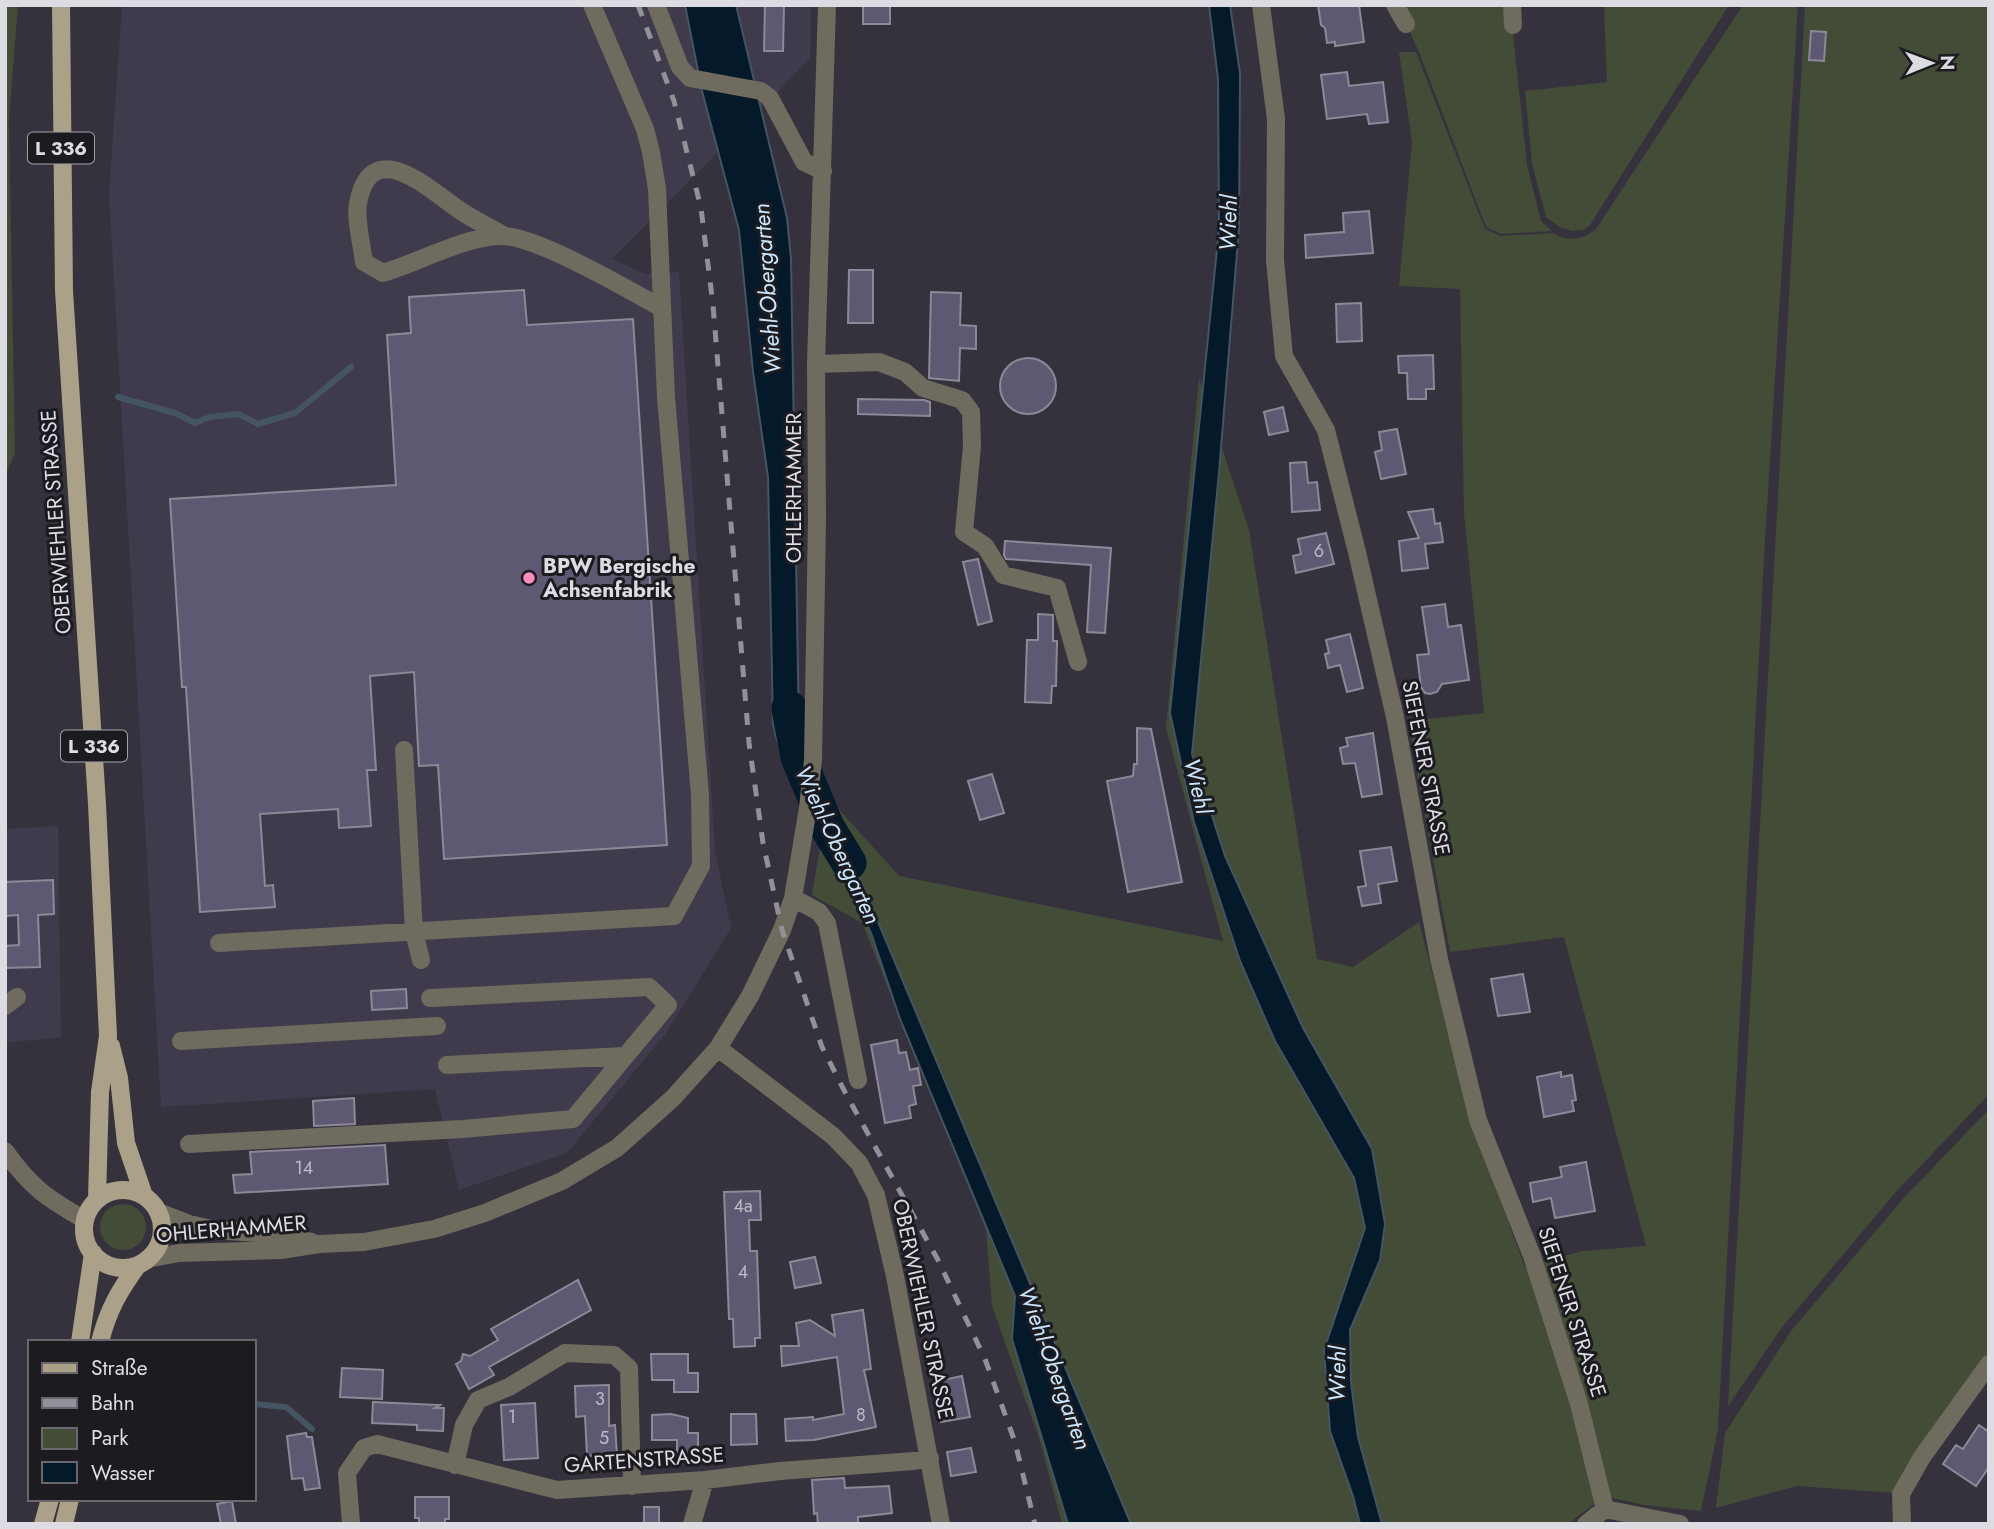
<svg xmlns="http://www.w3.org/2000/svg" width="1994" height="1529" viewBox="0 0 1994 1529" font-family="Jost,sans-serif">
<rect width="100%" height="100%" fill="#35323d"/>
<!-- built -->
<path fill="#3f3b4c" d="M122 5H811L810 59 612 259 645 274 679 272 715 850 731 928 667 1032 567 1153 459 1190 435 1089 161 1107 109 194Z
M58 826 61 1037 5 1043V829Z"/>
<!-- green -->
<path fill="#424c37" d="M5 5H18L9 120 15 453 5 476Z
M1397 5H1510L1527 165 1541 221 1552 231 1501 234 1486 227 1419 52Z
M1604 5H1729L1590 225 1584 230 1572 231 1560 227 1546 217 1532 164 1525 91 1607 82Z
M1743 5H1798L1765 541 1718 1430 1701 1511 1644 1505 1604 1496 1573 1520 1572 1524H1131L1047 1324 1012 1340 1068 1524H1062L1040 1441 992 1306 986 1230 862 923 812 895 828 797 899 876 1223 941 1166 728 1199 378 1249 530 1317 959 1353 967 1419 922 1473 1128 1525 1267 1582 1251 1646 1246 1564 937 1450 952 1408 721 1484 713 1464 514 1460 289 1399 286 1412 142 1399 52H1416L1485 229 1501 236 1553 233C1568 243 1584 239 1596 229Z
M1805 5H1989V1094L1895 1193 1783 1326 1728 1406Z
M1989 1109V1356L1894 1493 1797 1486 1716 1508 1725 1433 1791 1331 1902 1200Z
M100 1227a23 23 0 1 1 46 0a23 23 0 1 1-46 0Z"/>
<!-- water -->
<path fill="#04192a" stroke="#455462" stroke-width="2" d="M685 5H736L787 218 791 259 799 732 796 779C784 761 777 745 773 724L768 477 753 372 739 230 702 91Z
M1209 5H1230L1240 73 1239 228 1219 472 1192 754 1225 856 1303 1028 1372 1149 1385 1224 1380 1260 1350 1330 1351 1383 1358 1437 1382 1524H1360L1353 1496 1330 1431 1324 1350 1365 1228 1354 1178 1275 1041 1240 961 1194 822 1170 713 1219 229 1218 79Z
M828 797 839 829 1131 1524H1068L1012 1339 1015 1296 900 1019 871 933 824 836Z"/>
<g fill="none" stroke-linecap="round" stroke-linejoin="round">
<!-- stream -->
<path stroke="#455462" stroke-width="6" d="M118 397 175 413 195 423 210 417 238 414 258 424 295 413 351 367
M254 1404 286 1407 312 1429"/>
<!-- river -->
<path stroke="#04192a" stroke-width="35" d="M789 708 798 757 827 827 849 863"/>
</g>
<!-- building -->
<path fill="#5f5873" stroke="#8c8996" stroke-width="2" d="M765 5H784L783 51H764Z
M863 5H890V24H863Z
M1318 5H1359L1364 42 1335 46V42L1327 43 1325 28 1321 25Z
M1811 31 1826 32 1824 61 1809 60Z
M1347 72 1349 86 1383 82 1388 122 1369 124 1367 114 1327 119 1321 75Z
M1369 211 1373 253 1306 258 1305 235 1344 232 1343 213Z
M849 270H873V323H848Z
M524 290 527 325 633 319 667 845 444 859 438 765 419 766 414 672 370 676 376 770H367L371 826 339 828 338 809 260 814 265 886 273 885 275 907 200 912 186 687H182L170 499 396 485 387 335 411 333 409 297Z
M931 292 961 293 960 325 976 326V349L960 348 959 381 929 378Z
M1361 303 1362 341 1337 342 1336 304Z
M1433 355 1434 389H1426V399H1408L1407 373H1399L1398 356Z
M1000 386a28 28 0 1 1 56 0a28 28 0 1 1-56 0Z
M858 399 924 400 930 402V416L858 414Z
M1283 407 1288 431 1269 435 1264 412Z
M1397 429 1406 474 1381 479 1375 452 1382 450 1379 432Z
M1306 462 1308 483 1317 482 1320 510 1292 512 1290 463Z
M1433 509 1435 524 1440 523 1443 542 1425 544 1428 568 1402 571 1399 541 1419 538 1408 512Z
M1326 533 1334 564 1296 573 1293 556 1301 554 1298 539Z
M1005 541 1111 548 1105 633 1087 632 1091 565 1006 559 1004 555Z
M978 559 992 621 978 625 963 562Z
M1445 604 1448 627 1461 625 1469 680 1442 684 1437 692 1430 694 1425 693 1421 687 1417 655 1429 654 1422 607Z
M1038 614 1053 615V641H1057L1056 686H1052L1051 703 1025 702 1027 640H1038Z
M1350 634 1363 688 1347 692 1340 665 1328 668 1325 654 1329 653 1326 640Z
M1137 728 1151 729 1182 882 1128 892 1107 781 1133 776 1134 764H1137Z
M1373 733 1382 794 1362 797 1355 763 1343 764 1340 748 1348 746 1346 738Z
M992 774 1004 813 980 820 968 781Z
M1391 847 1397 881 1378 884 1381 903 1362 906 1358 887 1366 886 1360 851Z
M53 880 54 914 38 915 40 967 5 968V946L19 945 18 915 5 916V882Z
M1523 974 1530 1012 1498 1016 1491 979Z
M406 989 407 1008 372 1010 371 991Z
M897 1040 899 1053 906 1052 910 1070 918 1068 921 1085 913 1086 916 1104 909 1106 911 1118 885 1123 871 1045Z
M1561 1072V1077L1572 1075 1576 1100 1572 1101 1574 1111 1544 1117 1537 1077Z
M354 1098 355 1124 314 1126 313 1101Z
M385 1145 388 1184 235 1193 233 1175 252 1174 250 1152Z
M1586 1162 1595 1211 1555 1218 1551 1198 1533 1202 1530 1183 1562 1177 1560 1167Z
M760 1191 761 1220H749L750 1251H757L760 1338H755V1346L734 1347 733 1319H729L724 1192Z
M815 1257 821 1283 795 1288 790 1262Z
M578 1280 591 1310 489 1367 494 1375 469 1389 456 1364 461 1361 463 1354 470 1356 498 1340 491 1329Z
M863 1310 871 1369 864 1370 876 1427 814 1440 786 1441 785 1419 813 1417V1420L844 1414 837 1357 782 1366 781 1346H799L796 1323 810 1320 835 1336 832 1315Z
M651 1354H688V1373H698V1392H674V1380H652Z
M342 1368 383 1370 382 1399 340 1397Z
M962 1376 970 1417 941 1422 934 1382Z
M609 1385V1426L615 1425 617 1455 587 1456 585 1416 576 1417 575 1386Z
M373 1402 440 1405 435 1408H444L443 1431 417 1430V1425L372 1423Z
M535 1403 538 1458 504 1460 501 1405Z
M671 1414 688 1418V1433H698V1458H677V1440H652V1415Z
M731 1414H756L757 1444 731 1445Z
M1979 1425 1989 1432V1467L1976 1486 1943 1464 1956 1445 1963 1449Z
M306 1433 307 1437H312L320 1488 305 1490 303 1478 292 1479 287 1436Z
M971 1448 976 1472 951 1476 947 1452Z
M844 1478 845 1488 889 1486 892 1513 858 1517V1524H818L817 1513 814 1514 812 1480Z
M415 1497H449V1519H445V1524H419V1518H415Z
M232 1501 236 1524H221L217 1504Z
M644 1507H659V1524H644Z"/>
<g fill="none" stroke-linecap="round" stroke-linejoin="round">
<!-- minor -->
<path stroke="#706b5f" stroke-width="18" d="M656 5 680 67 690 78 761 91 770 98 804 162 823 171
M1261 5 1276 119 1275 260 1284 356 1326 430 1357 552 1395 717 1439 959 1478 1120 1532 1256 1579 1404 1605 1509
M1395 5 1406 24
M1512 5 1513 25
M503 235C489 227 474 220 461 211 429 190 372 133 358 203 355 218 362 246 364 262L383 273C419 262 464 237 500 236 534 234 628 290 662 308
M816 364 879 362 905 372 923 388 962 400 971 412 972 446 964 532 985 546 1003 575 1057 588 1078 662
M404 750 414 932 421 960
M793 898 819 912 827 923 858 1080
M219 943 674 916 701 866 700 795 666 397 657 189 651 152 645 129 592 5
M5 1006 17 997
M181 1041 437 1026
M718 1048 833 1136 859 1163 876 1195 895 1276 941 1524
M447 1065 625 1056
M189 1144 463 1129 573 1119 668 1005 649 987 430 998
M5 1151C30 1187 48 1199 85 1220
M158 1212 189 1224 216 1230 281 1235 312 1242
M147 1259 179 1253 281 1250 319 1244 364 1242 434 1229 485 1213 562 1181 617 1148 673 1098 718 1048 750 996 782 930 793 898 808 808 813 760 817 518 816 364 827 5
M455 1465 464 1425 478 1400 509 1387 565 1353 614 1355 629 1368 632 1486
M1605 1509 1680 1524
M351 1524 347 1473 364 1448 377 1444 557 1490 705 1480 780 1471 914 1461 930 1458
M692 1524 705 1480
M1586 1524 1605 1509
M1902 1524 1901 1494 1922 1457 1989 1364"/>
<!-- major -->
<path stroke="#aba088" stroke-width="18" d="M61 5 64 291 97 804 108 1036 100 1092 97 1199
M111 1046 119 1078 126 1143 144 1196
M84 1229a39 39 0 1 1 78 0a39 39 0 1 1-78 0Z
M80 1342 93 1253
M100 1342C108 1310 119 1291 138 1265
M43 1524 50 1499
M64 1524 70 1499"/>
<!-- rail -->
<path stroke="#929098" stroke-width="5" stroke-dasharray="12 12" stroke-linecap="butt" d="M638 5 674 101 701 208 713 305 749 743 763 843 782 930 822 1047 847 1096 938 1260 985 1359 1015 1442 1035 1524"/>
</g>
<!-- markers -->
<circle fill="#fe8ebc" stroke="#1c1b20" stroke-width="2.5" cx="529" cy="578" r="7"/>
<g text-anchor="middle" dominant-baseline="central" stroke-width="6" stroke-linejoin="round" paint-order="stroke">
<!-- number labels -->
<g font-size="18" fill="#bebbc7">
<text x="1319" y="551">6</text>
<text x="304" y="1168">14</text>
<text x="743" y="1206">4a</text>
<text x="743" y="1272">4</text>
<text x="600" y="1399">3</text>
<text x="861" y="1415">8</text>
<text x="512" y="1417">1</text>
<text x="604" y="1438">5</text>
</g>
<!-- shield labels -->
<g fill="#1c1b20" stroke="#a3a2a8" stroke-width="2">
<rect x="28" y="132.5" width="66" height="31" rx="5"/>
<rect x="61" y="730.5" width="66" height="31" rx="5"/>
</g>
<g font-size="19" font-weight="bold" fill="#dddce3">
<text x="61" y="148">L 336</text>
<text x="94" y="746">L 336</text>
</g>
<!-- street labels -->
<g font-size="21" fill="#dddce3" stroke="#1c1b20">
<text transform="translate(794 488) rotate(-90)">OHLERHAMMER</text>
<text transform="translate(56 522) rotate(-94)">OBERWIEHLER STRASSE</text>
<text transform="translate(1426 768) rotate(79)">SIEFENER STRASSE</text>
<text transform="translate(231 1229) rotate(-5)">OHLERHAMMER</text>
<text transform="translate(923 1309) rotate(78)">OBERWIEHLER STRASSE</text>
<text transform="translate(1572 1312) rotate(72)">SIEFENER STRASSE</text>
<text transform="translate(644 1460) rotate(-4)">GARTENSTRASSE</text>
</g>
<!-- poi labels -->
<g font-size="21" font-weight="bold" fill="#dddce3" stroke="#1c1b20" text-anchor="start">
<text x="543" y="566">BPW Bergische<tspan x="543" dy="24">Achsenfabrik</tspan></text>
</g>
<!-- water labels -->
<g font-size="23" font-style="italic" fill="#cae6fe" stroke="#1c1b20">
<text transform="translate(1228 223) rotate(-88)">Wiehl</text>
<text transform="translate(767 289) rotate(-94)">Wiehl-Obergarten</text>
<text transform="translate(1198 786) rotate(76)">Wiehl</text>
<text transform="translate(838 845) rotate(65)">Wiehl-Obergarten</text>
<text transform="translate(1055 1368) rotate(70)">Wiehl-Obergarten</text>
<text transform="translate(1337 1374) rotate(-89)">Wiehl</text>
</g>
</g>
<!-- border -->
<rect width="1994" height="1529" fill="none" stroke="#dddce3" stroke-width="14"/>
<!-- legend -->
<rect x="28" y="1340" width="228" height="161" fill="#1c1b20" stroke="#69686e" stroke-width="2"/>
<rect x="42" y="1363" width="35" height="10" fill="#aba088" stroke="#69686e" stroke-width="2"/>
<text x="91" y="1375" font-size="21" fill="#dddce3">Straße</text>
<rect x="42" y="1398" width="35" height="10" fill="#929098" stroke="#69686e" stroke-width="2"/>
<text x="91" y="1410" font-size="21" fill="#dddce3">Bahn</text>
<rect x="42" y="1428" width="35" height="21" fill="#424c37" stroke="#69686e" stroke-width="2"/>
<text x="91" y="1445" font-size="21" fill="#dddce3">Park</text>
<rect x="42" y="1462" width="35" height="21" fill="#04192a" stroke="#69686e" stroke-width="2"/>
<text x="91" y="1480" font-size="21" fill="#dddce3">Wasser</text>
<!-- north arrow -->
<g transform="translate(1931 63) rotate(89)" stroke="#1c1b20" stroke-width="5" paint-order="stroke">
<path d="M0-5L12 26L0 18L-12 26Z" fill="#dddce3"/>
<text y="-10" font-size="19" font-weight="bold" text-anchor="middle" fill="#dddce3">N</text>
</g>
</svg>
